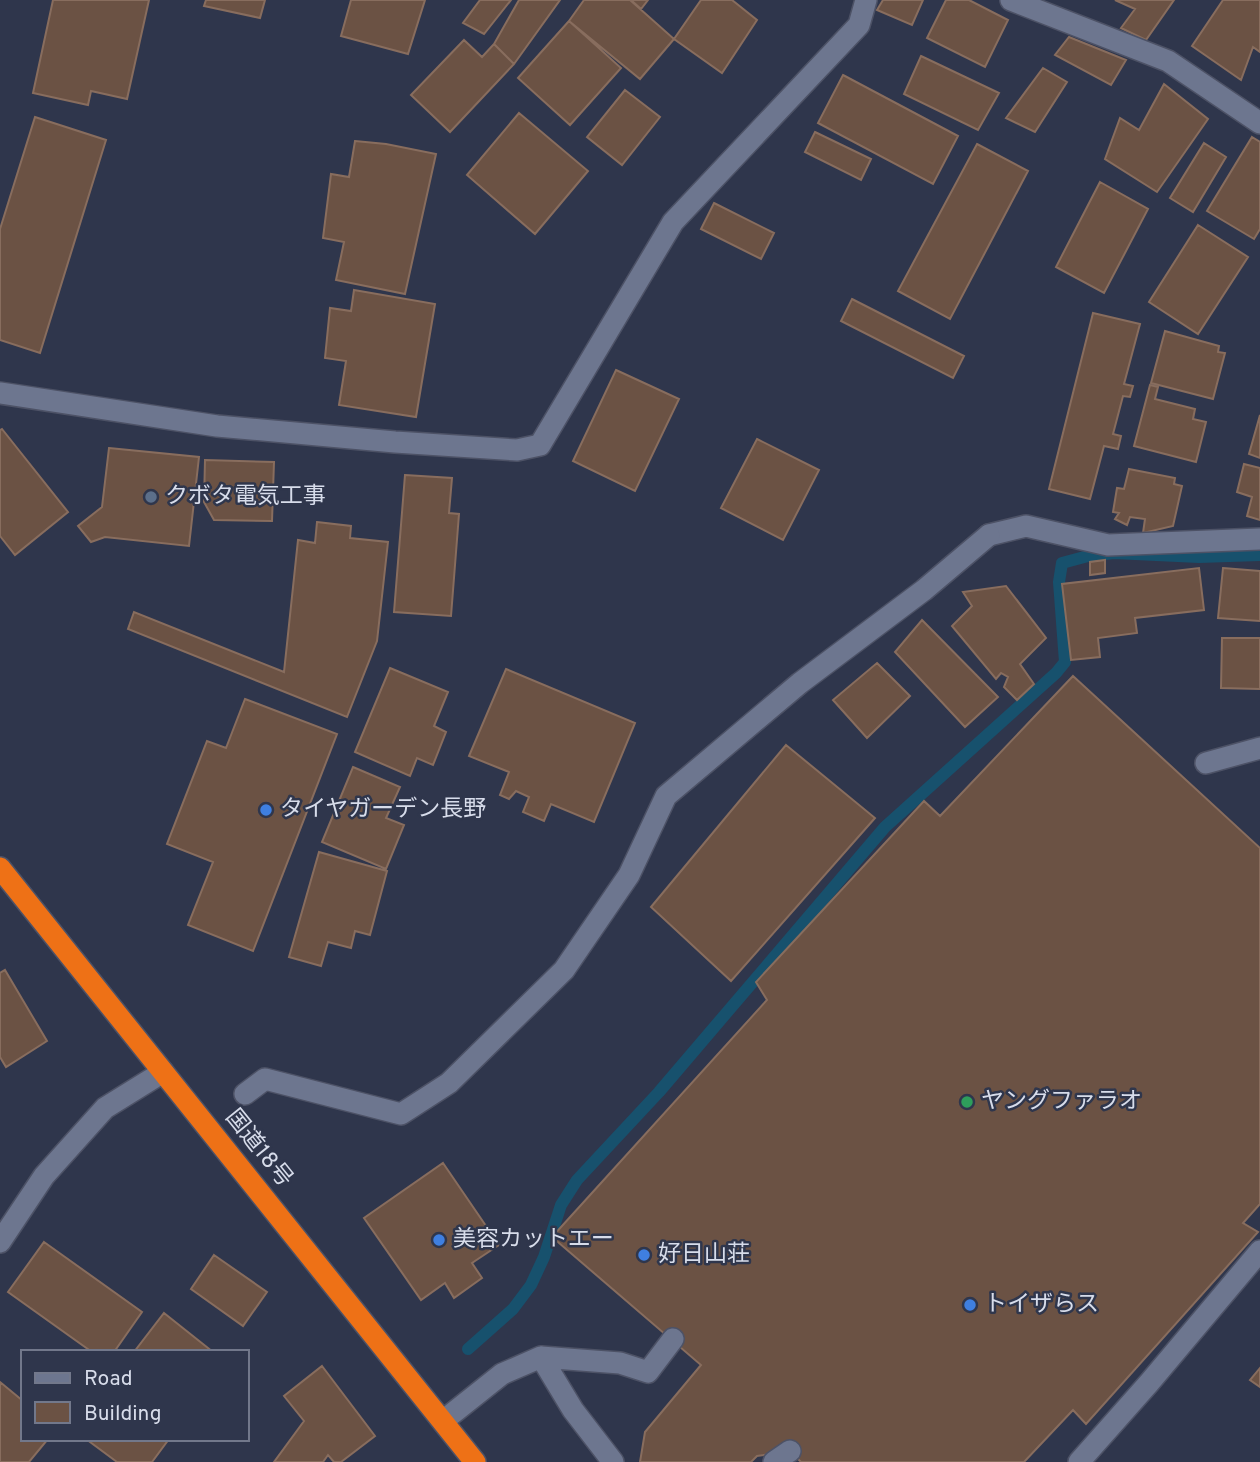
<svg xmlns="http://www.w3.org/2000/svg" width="1260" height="1462" viewBox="0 0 1260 1462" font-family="Overpass,'Noto Sans JP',sans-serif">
<rect width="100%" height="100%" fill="#2f364c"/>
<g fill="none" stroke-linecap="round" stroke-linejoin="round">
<!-- stream -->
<path stroke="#17516d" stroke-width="12" d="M468 1349 513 1309 531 1285 544 1257 561 1205 577 1180 659 1092 885 827 1056 673 1065 662 1059 582 1062 563 1088 556 1114 553 1199 557 1260 555"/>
</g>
<!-- building -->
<path fill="#6b5244" stroke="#886d5e" stroke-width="2" d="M53 0H149L127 99 91 91 88 105 33 93Z
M206 0H265L260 18 204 6Z
M351 0H425L408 54 341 36Z
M480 0H511L484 34 463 23Z
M519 0H560L514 64 494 44Z
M584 0H630L674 39 640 79 569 21Z
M631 0H648L641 9Z
M701 0H732L757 20 722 73 674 39Z
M883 0H923L912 25 877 10Z
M946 0H969L1008 20 985 67 927 38Z
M1115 0H1174L1146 40 1121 28 1135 9Z
M1223 0H1260V52L1253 47 1241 80 1192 46Z
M569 21 621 68 570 125 518 78Z
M1069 37 1126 60 1111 85 1055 55Z
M464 40 482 57 494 44 514 64 450 132 411 95Z
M921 56 999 93 978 130 904 94Z
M1043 68 1067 82 1035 132 1006 118Z
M843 75 958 136 933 184 818 123Z
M1164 84 1208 119 1157 192 1105 159 1120 118 1139 130Z
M625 90 660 117 622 165 587 137Z
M519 113 588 171 535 234 467 175Z
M35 117 106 140 40 353 0 340V229Z
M815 132 871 159 861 180 805 152Z
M1252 137 1260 142V229L1254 239 1207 211Z
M355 141 386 144 436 154 405 294 336 280 344 242 323 238 331 174 349 177Z
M1204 143 1226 157 1193 212 1170 198Z
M977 144 1028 171 950 319 898 291Z
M1100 182 1148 209 1104 293 1056 267Z
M714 203 774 233 761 259 701 229Z
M1198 225 1248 257 1198 334 1149 302Z
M354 290 435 304 416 417 339 405 346 361 325 358 330 308 351 311Z
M852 299 964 356 953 378 841 321Z
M1093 313 1140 324 1124 384 1133 386 1130 397 1123 396 1113 434 1121 436 1118 449 1104 446 1090 499 1049 489Z
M1165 331 1219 346 1218 352 1225 353 1213 399 1151 383Z
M616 370 679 399 635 491 573 461Z
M1150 385 1158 387 1155 399 1195 409 1193 419 1206 422 1196 462 1134 446Z
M1260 415V458L1249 454Z
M2 429 68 512 15 555 0 536V430Z
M757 439 819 470 783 540 721 508Z
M109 448 199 457 189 546 105 537 91 542 78 526 102 507Z
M205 460 274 462 272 521 214 520 204 502Z
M1244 464 1260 468V520L1247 516 1252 497 1237 492Z
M1129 469 1175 478 1174 484 1182 486 1173 526 1143 533 1145 519 1130 517 1127 525 1115 519 1119 513 1113 512 1117 488 1124 489Z
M405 475 452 478 449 513 459 514 451 616 394 612Z
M317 522 351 526 350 538 388 542 377 641 347 717 128 629 134 612 284 672 298 540 315 543Z
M1105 560V573L1090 575V562Z
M1199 568 1204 610 1135 618 1137 633 1098 638 1100 657 1071 660 1062 584Z
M1223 568 1260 571V621L1218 618Z
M1006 586 1046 638 1020 664 1034 684 1017 700 1004 687 1008 677 1001 673 996 679 952 626 972 606 963 592Z
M922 620 998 697 965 727 895 652Z
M1222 638H1260V689L1221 688Z
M877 663 910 696 867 738 833 700Z
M390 668 448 692 434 726 446 732 433 765 417 758 410 776 355 752Z
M506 669 635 723 594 822 551 804 544 821 523 812 529 797 516 791 509 799 500 795 509 772 469 756Z
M1073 676 1260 848V1204L1243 1223 1258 1232 1086 1424 1073 1410 1024 1462H801L790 1451 757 1456 751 1462H640L645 1432 701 1365 552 1237 767 1000 756 982 924 801 940 816Z
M245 699 337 734 253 951 188 925 213 862 167 844 207 741 226 748Z
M786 745 875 818 731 981 651 907Z
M353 767 400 787 386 818 404 825 386 869 322 842Z
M319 852 387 871 370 935 355 931 351 948 328 942 321 966 289 957Z
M5 970 47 1041 6 1067 0 1057V973Z
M443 1163 499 1245 472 1263 482 1278 454 1298 445 1283 421 1300 364 1218Z
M44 1242 142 1312 114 1352H92L8 1292Z
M214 1255 267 1292 243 1326 191 1289Z
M164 1313 213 1352H134Z
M322 1366 375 1436 341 1462H334L328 1455 323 1462H274L304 1421 284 1396Z
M1260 1368V1387L1250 1380Z
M0 1382 23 1401V1439H48L29 1462H0Z
M86 1439H169L152 1462H117Z"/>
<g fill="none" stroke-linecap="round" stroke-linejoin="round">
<defs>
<path id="lane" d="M989 535 1026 526 1108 545 1260 539
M1206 763 1260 748
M541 1357 573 1410 613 1462
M443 1421 502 1374 541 1357 620 1363 648 1372 673 1339
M774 1462 790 1451
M1079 1462 1149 1383 1260 1251"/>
<path id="street" d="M1011 0 1168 61 1260 123
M0 393 217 426 395 442 517 450 540 445 673 222 859 25 866 0
M245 1094 265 1079 401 1114 449 1083 564 970 629 875 666 796 800 683 924 590 989 535
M0 1242 44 1176 105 1108 163 1072"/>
<path id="highway" d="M0 868 475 1462"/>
</defs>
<!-- lane casing -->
<use href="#lane" stroke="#4d5266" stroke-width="24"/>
<!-- street casing -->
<use href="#street" stroke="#4d5266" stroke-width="24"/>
<!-- highway casing -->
<use href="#highway" stroke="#4d5266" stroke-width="24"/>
<!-- lane -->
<use href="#lane" stroke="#6d768f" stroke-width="21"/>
<!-- street -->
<use href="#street" stroke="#6d768f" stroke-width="21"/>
<!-- highway -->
<use href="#highway" stroke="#ee7116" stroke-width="21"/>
</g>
<!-- markers -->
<circle fill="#5c6f8a" stroke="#2f364c" stroke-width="2.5" cx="151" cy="497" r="7"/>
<g fill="#3f7fe0" stroke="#2f364c" stroke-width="2.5">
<circle cx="266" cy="810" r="7"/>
<circle cx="439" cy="1240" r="7"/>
<circle cx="644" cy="1255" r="7"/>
<circle cx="970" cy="1305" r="7"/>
</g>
<circle fill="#2e9e5b" stroke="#2f364c" stroke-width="2.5" cx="967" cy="1102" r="7"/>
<g text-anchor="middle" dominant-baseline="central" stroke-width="5" stroke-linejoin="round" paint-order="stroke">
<!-- poi labels -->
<g font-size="23" fill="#d7dcea" stroke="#2f364c" text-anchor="start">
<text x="165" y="497">クボタ電気工事</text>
<text x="280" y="810">タイヤガーデン長野</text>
<text x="981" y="1102">ヤングファラオ</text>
<text x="453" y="1240">美容カットエー</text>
<text x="658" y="1255">好日山荘</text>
<text x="984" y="1305">トイザらス</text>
</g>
<!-- street labels -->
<g font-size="23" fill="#d7dcea" stroke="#2f364c">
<text transform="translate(258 1149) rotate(51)">国道18号</text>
</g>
</g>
<!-- legend -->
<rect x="21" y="1350" width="228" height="91" fill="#2f364c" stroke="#72788b" stroke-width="2"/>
<rect x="35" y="1373" width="35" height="10" fill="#6d768f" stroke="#72788b" stroke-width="2"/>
<text x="84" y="1385" font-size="21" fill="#d7dcea">Road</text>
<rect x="35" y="1402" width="35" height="21" fill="#6b5244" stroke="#72788b" stroke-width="2"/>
<text x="84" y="1420" font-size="21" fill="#d7dcea">Building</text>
</svg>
